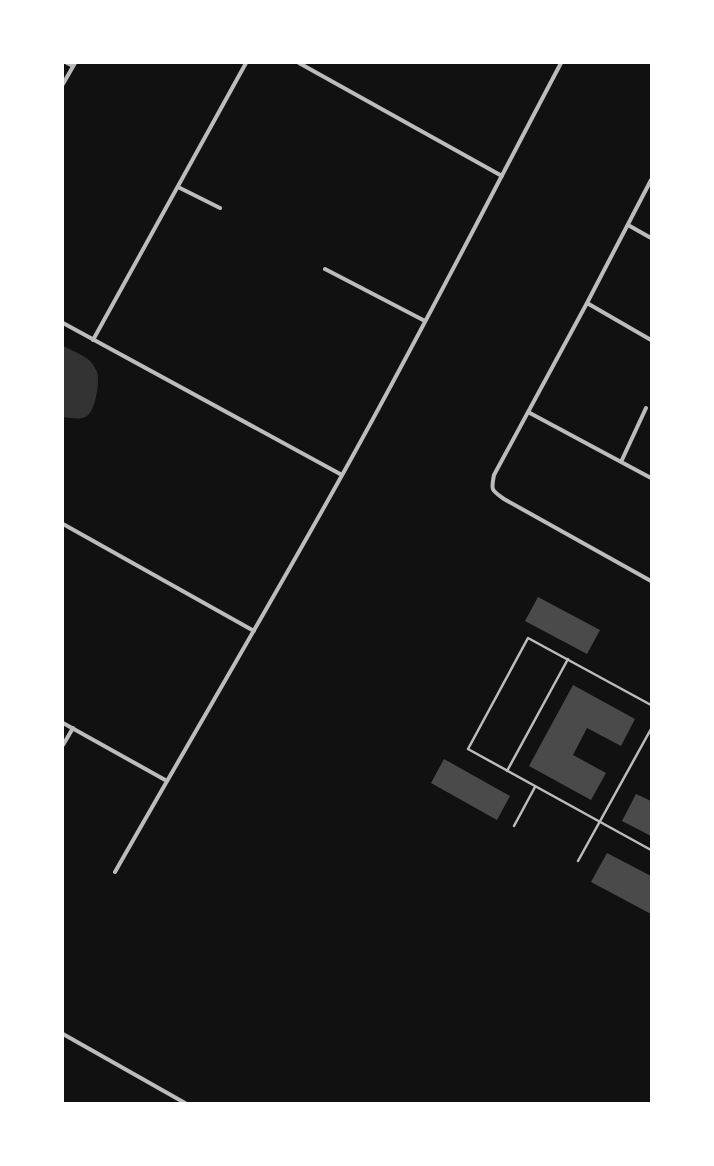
<svg xmlns="http://www.w3.org/2000/svg" width="714" height="1166" viewBox="0 0 714 1166" font-family="'Nunito Sans',sans-serif">
<rect width="100%" height="100%" fill="#111"/>
<!-- water -->
<path fill="#333" d="M63 346C71 350 84 355 90 361 92 363 96 369 97 372 100 380 96 407 89 414 83 421 72 418 63 417Z"/>
<!-- building -->
<path fill="#4a4a4a" d="M538 597 600 630 587 654 525 621Z
M573 685 635 719 621 746 587 728 573 755 606 773 591 800 529 766Z
M444 759 510 796 497 820 431 783Z
M636 794 651 801V836L622 821Z
M607 853 651 876V914L591 882Z"/>
<g fill="none" stroke-linecap="round" stroke-linejoin="round">
<!-- service -->
<path stroke="#bcbcbc" stroke-width="2.5" d="M651 705 528 638 468 749 651 850
M507 771 568 659
M514 826 535 787
M578 861 651 729"/>
<!-- minor -->
<path stroke="#bcbcbc" stroke-width="4" d="M67 63 73 66
M299 63 502 176
M63 84 75 63
M651 180 587 303 494 475C491 490 491 490 504 499L651 581
M178 187 220 208
M628 225 651 238
M325 269 425 321
M587 303 651 340
M63 323 342 475
M93 340 246 63
M528 412 651 478
M621 462 646 408
M63 524 254 631
M63 723 167 781
M63 745 73 728
M115 872C190 740 267 610 341 477 417 341 488 201 561 63
M63 1034 185 1103"/>
</g>
<!-- border -->
<rect width="714" height="1166" fill="none" stroke="#ffffff" stroke-width="128"/>
</svg>
